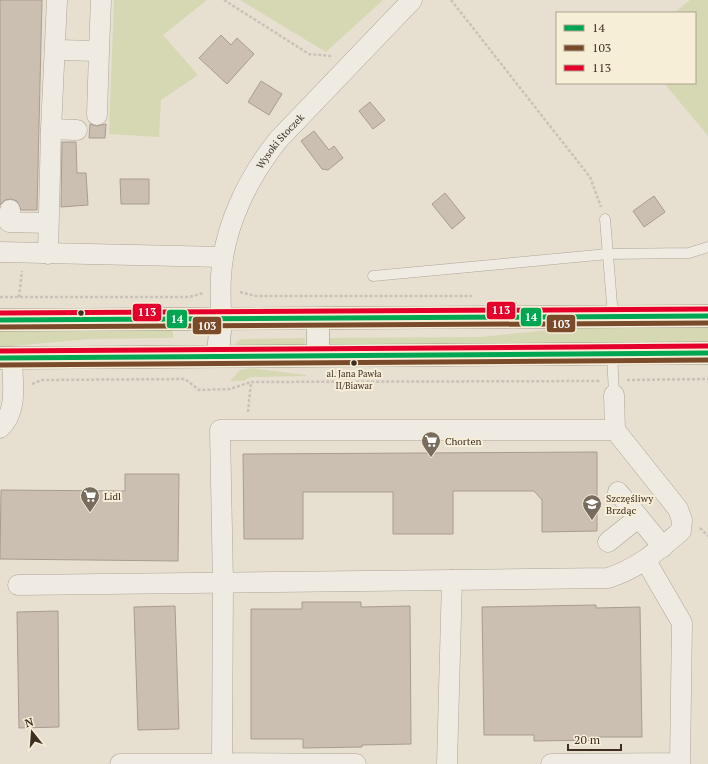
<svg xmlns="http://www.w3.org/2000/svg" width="708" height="764" viewBox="0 0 708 764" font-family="'PT Serif',serif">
<rect width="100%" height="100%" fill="#e7e0d1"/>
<!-- green -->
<path fill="#d6d7b3" d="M114 0H207L163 35 198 75 161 100 159 137 109 134Z
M240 0H383L326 52Z
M690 0H708V136L664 83H695V13H674Z
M708 327V344L327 347 328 338 481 337 570 328Z
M173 330V338L90 339 0 347V331Z
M305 338V347L241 346 235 343 242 339Z
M251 368 306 375V376L250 377 244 381H230L240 370Z"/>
<!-- building -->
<path fill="#cbbfb2" stroke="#a89c90" d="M0 0H42L37 210H21L17 201 11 199 5 200 0 205Z
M221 35 231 45 237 38 254 54 227 84 199 58Z
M261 81 282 94 269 115 248 102Z
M370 102 385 120 373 129 359 111Z
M90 124 97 126 106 124 105 138H89Z
M314 131 329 150 334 146 343 158 328 170 322 169 301 141Z
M62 142H76L77 173H86L88 205 61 207Z
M120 179H149V204H121Z
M445 193 465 218 452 229 432 204Z
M654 196 665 212 644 227 633 211Z
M597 452V531L542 532V500L534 491H453V534H393V492H303V539H244L243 454Z
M125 474H179L178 561 0 559 1 490 125 491Z
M302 602H361V607L410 606 411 744 362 745V747L303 748V739H251V609H302Z
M596 605V608L640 607 642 737H598V740L534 741V735H484L482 607Z
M175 606 179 729 138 730 134 607Z
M58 611 59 727 19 728 17 612Z"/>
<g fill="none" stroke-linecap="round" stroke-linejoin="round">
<defs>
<path id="lane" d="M605 219 613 316
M373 276 608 254 689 253 708 247
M612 352 614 395"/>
<g id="street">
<path d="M56 50 99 51 101 0"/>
<path d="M97 115 99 51"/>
<path d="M51 129 77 130"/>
<path d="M10 210 9 222 48 223"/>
<path d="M0 252 223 257"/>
<path d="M48 254 51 129 57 0"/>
<path id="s1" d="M221 318C221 304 220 290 221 276 224 226 248 178 278 140L412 0"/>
<path d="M0 428C19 410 12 381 12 357"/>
<path d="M618 492 663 547"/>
<path d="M608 542 638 518"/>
<path d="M18 585 452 580"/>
<path d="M120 764H221"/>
<path d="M356 764 222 763 223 582 220 430H615"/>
<path d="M447 764 452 580 608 578C639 568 657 551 681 531L682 520 678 509 615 430 614 395"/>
<path d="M551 764 680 763 682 623 646 561"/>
</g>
<path id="secondary" d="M0 320 708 316
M218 355 221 318
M318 356V319
M0 358 708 353"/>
</defs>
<!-- lane casing -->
<use href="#lane" stroke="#ada599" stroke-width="11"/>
<!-- street casing -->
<use href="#street" stroke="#ada599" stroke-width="21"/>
<!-- secondary casing -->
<use href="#secondary" stroke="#9c958a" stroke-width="23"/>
<!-- path -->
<path stroke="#c8c2b9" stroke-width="2.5" stroke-dasharray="3 2" stroke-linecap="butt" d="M224 0 309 54 332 56
M451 0 590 177 601 207
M240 292 256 296H472
M0 297H189L203 293
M19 297 22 271
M627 380 708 379
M32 384 42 380 185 379 199 390 230 389 251 382 600 381
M248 412 251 382
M700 528 708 536"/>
<!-- lane -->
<use href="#lane" stroke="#efebe3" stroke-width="10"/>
<!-- street -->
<use href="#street" stroke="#efebe3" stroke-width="20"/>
<!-- secondary -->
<use href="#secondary" stroke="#efebe3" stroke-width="22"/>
<defs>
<path id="bus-1" d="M0 320 708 316
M0 358 708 353"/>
<path id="bus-2" d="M0 327 708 323
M0 365 708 360"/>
<path id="bus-3" d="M0 313 708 309
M0 351 708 346"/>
</defs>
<!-- bus-1 casing -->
<use href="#bus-1" stroke="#f7eed8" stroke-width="8"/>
<!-- bus-2 casing -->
<use href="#bus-2" stroke="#f7eed8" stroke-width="8"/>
<!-- bus-3 casing -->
<use href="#bus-3" stroke="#f7eed8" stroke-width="8"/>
<!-- bus-1 -->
<use href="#bus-1" stroke="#00a651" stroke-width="5"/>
<!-- bus-2 -->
<use href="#bus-2" stroke="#7a4b2a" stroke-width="5"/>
<!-- bus-3 -->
<use href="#bus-3" stroke="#e4002b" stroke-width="5"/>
</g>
<!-- icons -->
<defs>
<symbol id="supermarket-pin" viewBox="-11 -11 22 30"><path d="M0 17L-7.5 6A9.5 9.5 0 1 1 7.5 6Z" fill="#786c5e" stroke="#f7eed8"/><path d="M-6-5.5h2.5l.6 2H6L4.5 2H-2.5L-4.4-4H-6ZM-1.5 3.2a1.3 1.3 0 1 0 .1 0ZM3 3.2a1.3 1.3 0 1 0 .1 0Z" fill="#fff"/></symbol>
<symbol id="school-pin" viewBox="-11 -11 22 30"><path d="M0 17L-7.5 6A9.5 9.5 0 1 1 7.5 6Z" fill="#786c5e" stroke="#f7eed8"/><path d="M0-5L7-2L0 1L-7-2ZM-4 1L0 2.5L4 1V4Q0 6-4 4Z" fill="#fff"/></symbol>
</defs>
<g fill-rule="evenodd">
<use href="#supermarket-pin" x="420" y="430" width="22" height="30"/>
<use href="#supermarket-pin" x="79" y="485" width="22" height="30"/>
<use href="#school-pin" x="581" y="493" width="22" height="30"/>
</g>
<!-- markers -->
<g fill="#3d2e20" stroke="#f7eed8" stroke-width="1.5">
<circle cx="81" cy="313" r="3.5"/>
<circle cx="354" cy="363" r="3.5"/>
</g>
<g text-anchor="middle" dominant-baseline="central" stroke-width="4" stroke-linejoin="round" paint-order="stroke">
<!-- bus labels -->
<g font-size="9" fill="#3d2e20" stroke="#f7eed8">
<text x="354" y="374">al. Jana Pawła<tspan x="354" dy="12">II/Biawar</tspan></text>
</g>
<!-- street labels -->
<g font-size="10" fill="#3d2e20" stroke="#f7eed8">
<text stroke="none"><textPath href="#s1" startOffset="192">Wysoki Stoczek</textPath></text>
</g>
<!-- poi labels -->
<g font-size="10" fill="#3d2e20" stroke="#f7eed8" text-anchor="start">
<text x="445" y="441">Chorten</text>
<text x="104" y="496">Lidl</text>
<text x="606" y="498">Szczęśliwy<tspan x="606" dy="12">Brzdąc</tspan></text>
</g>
</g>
<g stroke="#f7eed8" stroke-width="1.5">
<rect x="486" y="301" width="30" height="19" rx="4" fill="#e4002b"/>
<rect x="132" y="303" width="30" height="19" rx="4" fill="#e4002b"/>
<rect x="520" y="307" width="22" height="20" rx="4" fill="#00a651"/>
<rect x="166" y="309" width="22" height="20" rx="4" fill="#00a651"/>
<rect x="546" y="314" width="30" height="19" rx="4" fill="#7a4b2a"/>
<rect x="192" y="316" width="30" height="19" rx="4" fill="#7a4b2a"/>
</g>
<g font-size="11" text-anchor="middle" font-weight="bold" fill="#fff">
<text x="501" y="314">113</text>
<text x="147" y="316">113</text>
<text x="531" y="321">14</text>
<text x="177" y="323">14</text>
<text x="561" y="328">103</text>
<text x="207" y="330">103</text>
</g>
<!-- legend -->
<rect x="556" y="12" width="140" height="72" fill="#f7eed8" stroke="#ada18e"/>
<rect x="564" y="25" width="20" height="6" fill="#00a651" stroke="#ada18e"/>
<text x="592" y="32" font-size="12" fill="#3d2e20">14</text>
<rect x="564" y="45" width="20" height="6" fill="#7a4b2a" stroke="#ada18e"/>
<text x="592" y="52" font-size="12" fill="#3d2e20">103</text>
<rect x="564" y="65" width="20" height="6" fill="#e4002b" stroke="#ada18e"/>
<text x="592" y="72" font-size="12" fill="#3d2e20">113</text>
<!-- north arrow -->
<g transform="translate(32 732) rotate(343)" stroke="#f7eed8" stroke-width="3" paint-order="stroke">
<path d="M0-3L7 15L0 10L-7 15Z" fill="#3d2e20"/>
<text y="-6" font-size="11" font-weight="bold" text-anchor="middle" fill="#3d2e20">N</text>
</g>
<!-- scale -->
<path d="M568 744v6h53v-6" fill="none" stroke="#3d2e20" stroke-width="2"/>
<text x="574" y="744" font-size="12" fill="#3d2e20" stroke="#f7eed8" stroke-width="3" paint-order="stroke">20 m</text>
</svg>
